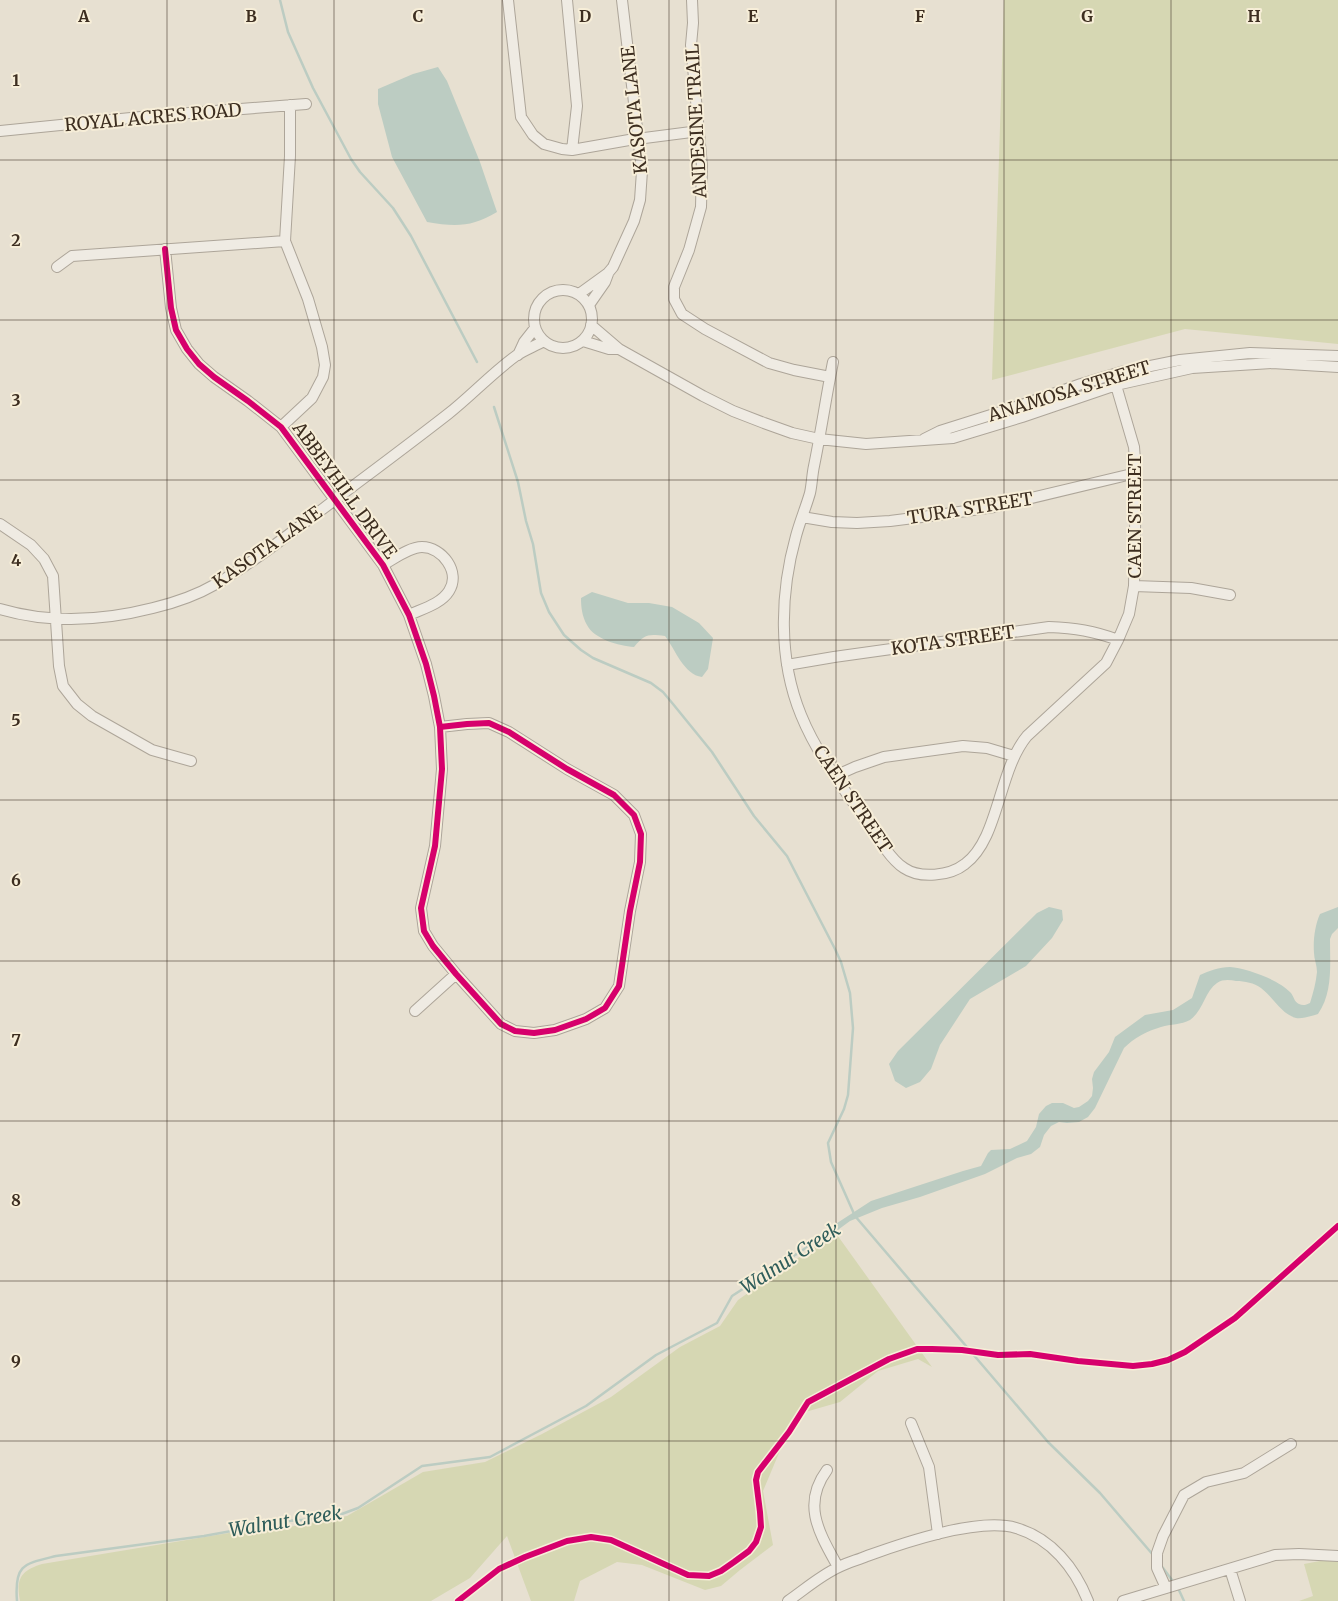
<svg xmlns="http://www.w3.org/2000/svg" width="1338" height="1601" viewBox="0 0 1338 1601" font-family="Merriweather,serif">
<rect width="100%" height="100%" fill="#e7e0d1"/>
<!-- green -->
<path fill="#d6d7b3" d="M1004 0H1338V344L1185 329 992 380Z
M835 1232 932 1367 918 1359 878 1371 840 1402 795 1415 763 1491 773 1545 740 1570 721 1586 705 1590 642 1565 617 1562 580 1581 574 1601H531L507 1536 470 1578 431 1601H20C16 1579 20 1571 42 1564L265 1527 284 1528 347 1516 423 1472 485 1462 542 1434 611 1397 680 1347 720 1326 738 1300Z
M1320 1561H1338V1601H1299L1313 1596 1304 1564Z"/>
<!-- water -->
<path fill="#bcccc2" d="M438 67 447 81 480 162 497 212C472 227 456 227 427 222L392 157 378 104V89L413 74Z
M592 592 628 603H649L672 607 699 623 713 638 708 669 702 677C684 675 675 649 665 636 648 634 645 634 634 647 619 646 594 639 587 625 582 616 581 607 581 598Z
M1049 907 1062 910 1063 920 1052 938 1026 966 970 999 940 1045 931 1069 920 1082 906 1088 895 1081 889 1064 898 1051 1037 913Z
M1338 907V928L1332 934 1330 939C1330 965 1333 992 1318 1014 1311 1016 1303 1019 1296 1018 1281 1014 1273 997 1261 988 1254 983 1245 981 1236 981 1230 980 1223 979 1217 983 1205 991 1203 1011 1190 1020 1181 1025 1171 1024 1161 1027 1147 1031 1134 1038 1124 1048L1095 1108 1088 1117 1079 1122 1067 1123 1059 1122 1051 1126 1044 1135 1040 1147 1031 1154 1017 1158 985 1174 920 1197 882 1208 850 1221 835 1232 831 1227 871 1201 963 1171 981 1166 988 1153 991 1150 1010 1149 1027 1141 1036 1127 1039 1114 1046 1106 1052 1103H1063L1074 1108 1079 1107 1088 1101 1092 1096 1093 1088 1092 1079 1094 1072 1109 1052 1115 1037 1145 1015 1173 1010 1192 998 1200 975C1209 971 1219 967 1230 967 1246 968 1279 980 1290 992 1294 996 1294 1002 1299 1004 1303 1006 1306 1005 1310 1003 1313 993 1316 983 1317 972 1317 965 1314 959 1314 953 1313 940 1315 925 1320 914Z"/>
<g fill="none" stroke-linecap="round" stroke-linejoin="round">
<!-- stream -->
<path stroke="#bcccc2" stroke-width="2.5" d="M280 0 288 32 313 88 351 159 360 172 393 208 411 236 477 362
M494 407 518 482 526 521 533 544 541 593 549 612 564 635 581 650 593 658 651 683 663 692 673 704 712 752 754 816 787 856 835 949 841 962 850 993 853 1028 848 1095 844 1109 828 1143 831 1162 855 1216 1048 1442 1100 1493 1154 1556
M1160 1564 1175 1584
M1178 1588 1184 1601
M17 1601C14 1564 24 1564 56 1556L204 1536 287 1521 331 1518 358 1508 422 1466 490 1457 586 1406 656 1355 717 1323 732 1296 835 1229"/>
<defs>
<path id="street" d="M508 0 521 117 533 135 544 144 562 149 572 150 629 140 699 131
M567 0 577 106 572 150
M692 0 693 23 691 45 702 166 701 207 689 250 674 287V299L682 314 705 329 769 363 794 370 830 377
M0 131 151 116 306 104
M165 249 171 308 176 330 187 349 199 364 214 377 248 401 281 427 383 565 409 615 426 664 434 696 440 727 442 769 435 846 421 908 424 931 433 946 456 974 501 1024 515 1031 534 1033 555 1030 586 1019 605 1008 619 986 630 911 640 862 641 834 634 815 614 795 567 769 509 732 489 723 467 724 440 727
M57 267 72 256 285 241
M534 319a29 29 0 1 1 58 0a29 29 0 1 1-58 0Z
M579 294 608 273 613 267 634 221 640 200 642 171 622 0
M589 305 605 282 608 274
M591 325 619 349 703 396 733 411 764 423 792 433 819 439 866 444 953 438 1022 417 1116 385 1192 368 1272 363 1338 367
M583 341 609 349H619
M518 355 524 342 535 328
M833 362C826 397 821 432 814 466 812 475 812 484 810 493 806 507 800 521 796 536 780 593 778 659 801 715 820 762 854 801 881 843 888 852 894 862 904 868 920 879 950 876 965 864 999 839 998 771 1027 736L1106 663 1118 640 1129 614 1134 586 1136 473 1134 447 1113 375
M281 427 312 398 323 377 325 365 322 347 308 299 285 241 290 156V105
M924 439 940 431 1013 408 1081 384 1121 372 1180 360 1250 353 1338 356
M802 517 832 522 857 523 890 521 945 514 994 507 1136 473
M0 524 31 545 44 559 53 576 59 666 63 686 77 704 92 716 152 750 191 761
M383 565C394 559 409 547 422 547 442 547 461 572 449 591 441 604 422 609 409 615
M1134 586 1191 588 1230 595
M0 609C51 624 102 621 153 608 174 603 197 595 216 584 254 562 289 534 324 508 365 477 407 446 448 414 471 396 492 373 517 355 525 350 535 346 544 341
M787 665 834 657 1049 627C1075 628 1094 631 1118 640
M835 776 855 767 884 757 963 746 987 748 1014 756
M415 1011 456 974
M911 1423 929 1467 938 1534
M827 1470C801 1505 820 1534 838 1567
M1230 1569 1240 1601
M1166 1588 1157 1568V1553L1163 1536 1184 1495 1206 1482 1244 1473 1291 1444
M788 1601C804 1590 821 1575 839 1567 848 1562 858 1560 867 1556 903 1543 978 1517 1016 1528 1051 1538 1075 1568 1088 1601
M1123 1601 1275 1555 1299 1554 1338 1556"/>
</defs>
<!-- street casing -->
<use href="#street" stroke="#ada599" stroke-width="12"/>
<!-- street -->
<use href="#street" stroke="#efebe3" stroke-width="10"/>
<defs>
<path id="cycleway" d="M165 249 171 308 176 330 187 349 199 364 214 377 248 401 281 427 383 565 409 615 426 664 434 696 440 727 442 769 435 846 421 908 424 931 433 946 456 974 501 1024 515 1031 534 1033 555 1030 586 1019 605 1008 619 986 630 911 640 862 641 834 634 815 614 795 567 769 509 732 489 723 467 724 440 727
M458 1601 499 1569 525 1557 567 1541 591 1537 611 1540 688 1575 709 1576 721 1571 734 1562 749 1551 756 1542 761 1527 760 1512 756 1480 758 1472 789 1432 808 1402 889 1359 917 1349H932L962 1350 998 1355 1030 1354 1078 1361 1133 1366 1152 1364 1168 1360 1185 1352 1235 1318 1338 1226"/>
</defs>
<!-- cycleway casing -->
<use href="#cycleway" stroke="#f7eed8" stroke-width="9"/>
<!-- cycleway -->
<use href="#cycleway" stroke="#d6006c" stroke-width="6"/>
</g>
<!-- grid -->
<path fill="none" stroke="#3d2e20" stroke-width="1" stroke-opacity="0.55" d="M167 0V1601M334 0V1601M502 0V1601M669 0V1601M836 0V1601M1004 0V1601M1171 0V1601M0 160H1338M0 320H1338M0 480H1338M0 640H1338M0 800H1338M0 961H1338M0 1121H1338M0 1281H1338M0 1441H1338"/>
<g text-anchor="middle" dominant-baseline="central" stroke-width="4" stroke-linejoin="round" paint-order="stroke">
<!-- street labels -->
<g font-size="18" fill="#3d2e20" stroke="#f7eed8">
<text transform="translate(634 110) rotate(-96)">KASOTA LANE</text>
<text transform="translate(153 117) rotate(-5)">ROYAL ACRES ROAD</text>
<text transform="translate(696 121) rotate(-93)">ANDESINE TRAIL</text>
<text transform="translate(1069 391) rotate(-17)">ANAMOSA STREET</text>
<text transform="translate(345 490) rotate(54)">ABBEYHILL DRIVE</text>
<text transform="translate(970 508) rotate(-9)">TURA STREET</text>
<text transform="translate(1134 516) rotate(-90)">CAEN STREET</text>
<text transform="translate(267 547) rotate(-35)">KASOTA LANE</text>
<text transform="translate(953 640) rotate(-8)">KOTA STREET</text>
<text transform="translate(853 799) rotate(56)">CAEN STREET</text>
</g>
<!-- water labels -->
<g font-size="19" font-style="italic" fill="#2f5d5a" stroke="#f7eed8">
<text transform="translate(790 1258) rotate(-33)">Walnut Creek</text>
<text transform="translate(285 1521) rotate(-9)">Walnut Creek</text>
</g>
</g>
<g font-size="16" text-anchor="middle" font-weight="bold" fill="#3d2e20" stroke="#f7eed8" stroke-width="4" stroke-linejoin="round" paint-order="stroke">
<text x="84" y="22">A</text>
<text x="251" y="22">B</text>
<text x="418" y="22">C</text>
<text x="585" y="22">D</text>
<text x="753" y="22">E</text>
<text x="920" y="22">F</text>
<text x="1087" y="22">G</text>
<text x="1254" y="22">H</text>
<text x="16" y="86">1</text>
<text x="16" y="246">2</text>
<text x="16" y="406">3</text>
<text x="16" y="566">4</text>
<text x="16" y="726">5</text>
<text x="16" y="886">6</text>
<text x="16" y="1046">7</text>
<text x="16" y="1206">8</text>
<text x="16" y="1367">9</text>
</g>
</svg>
